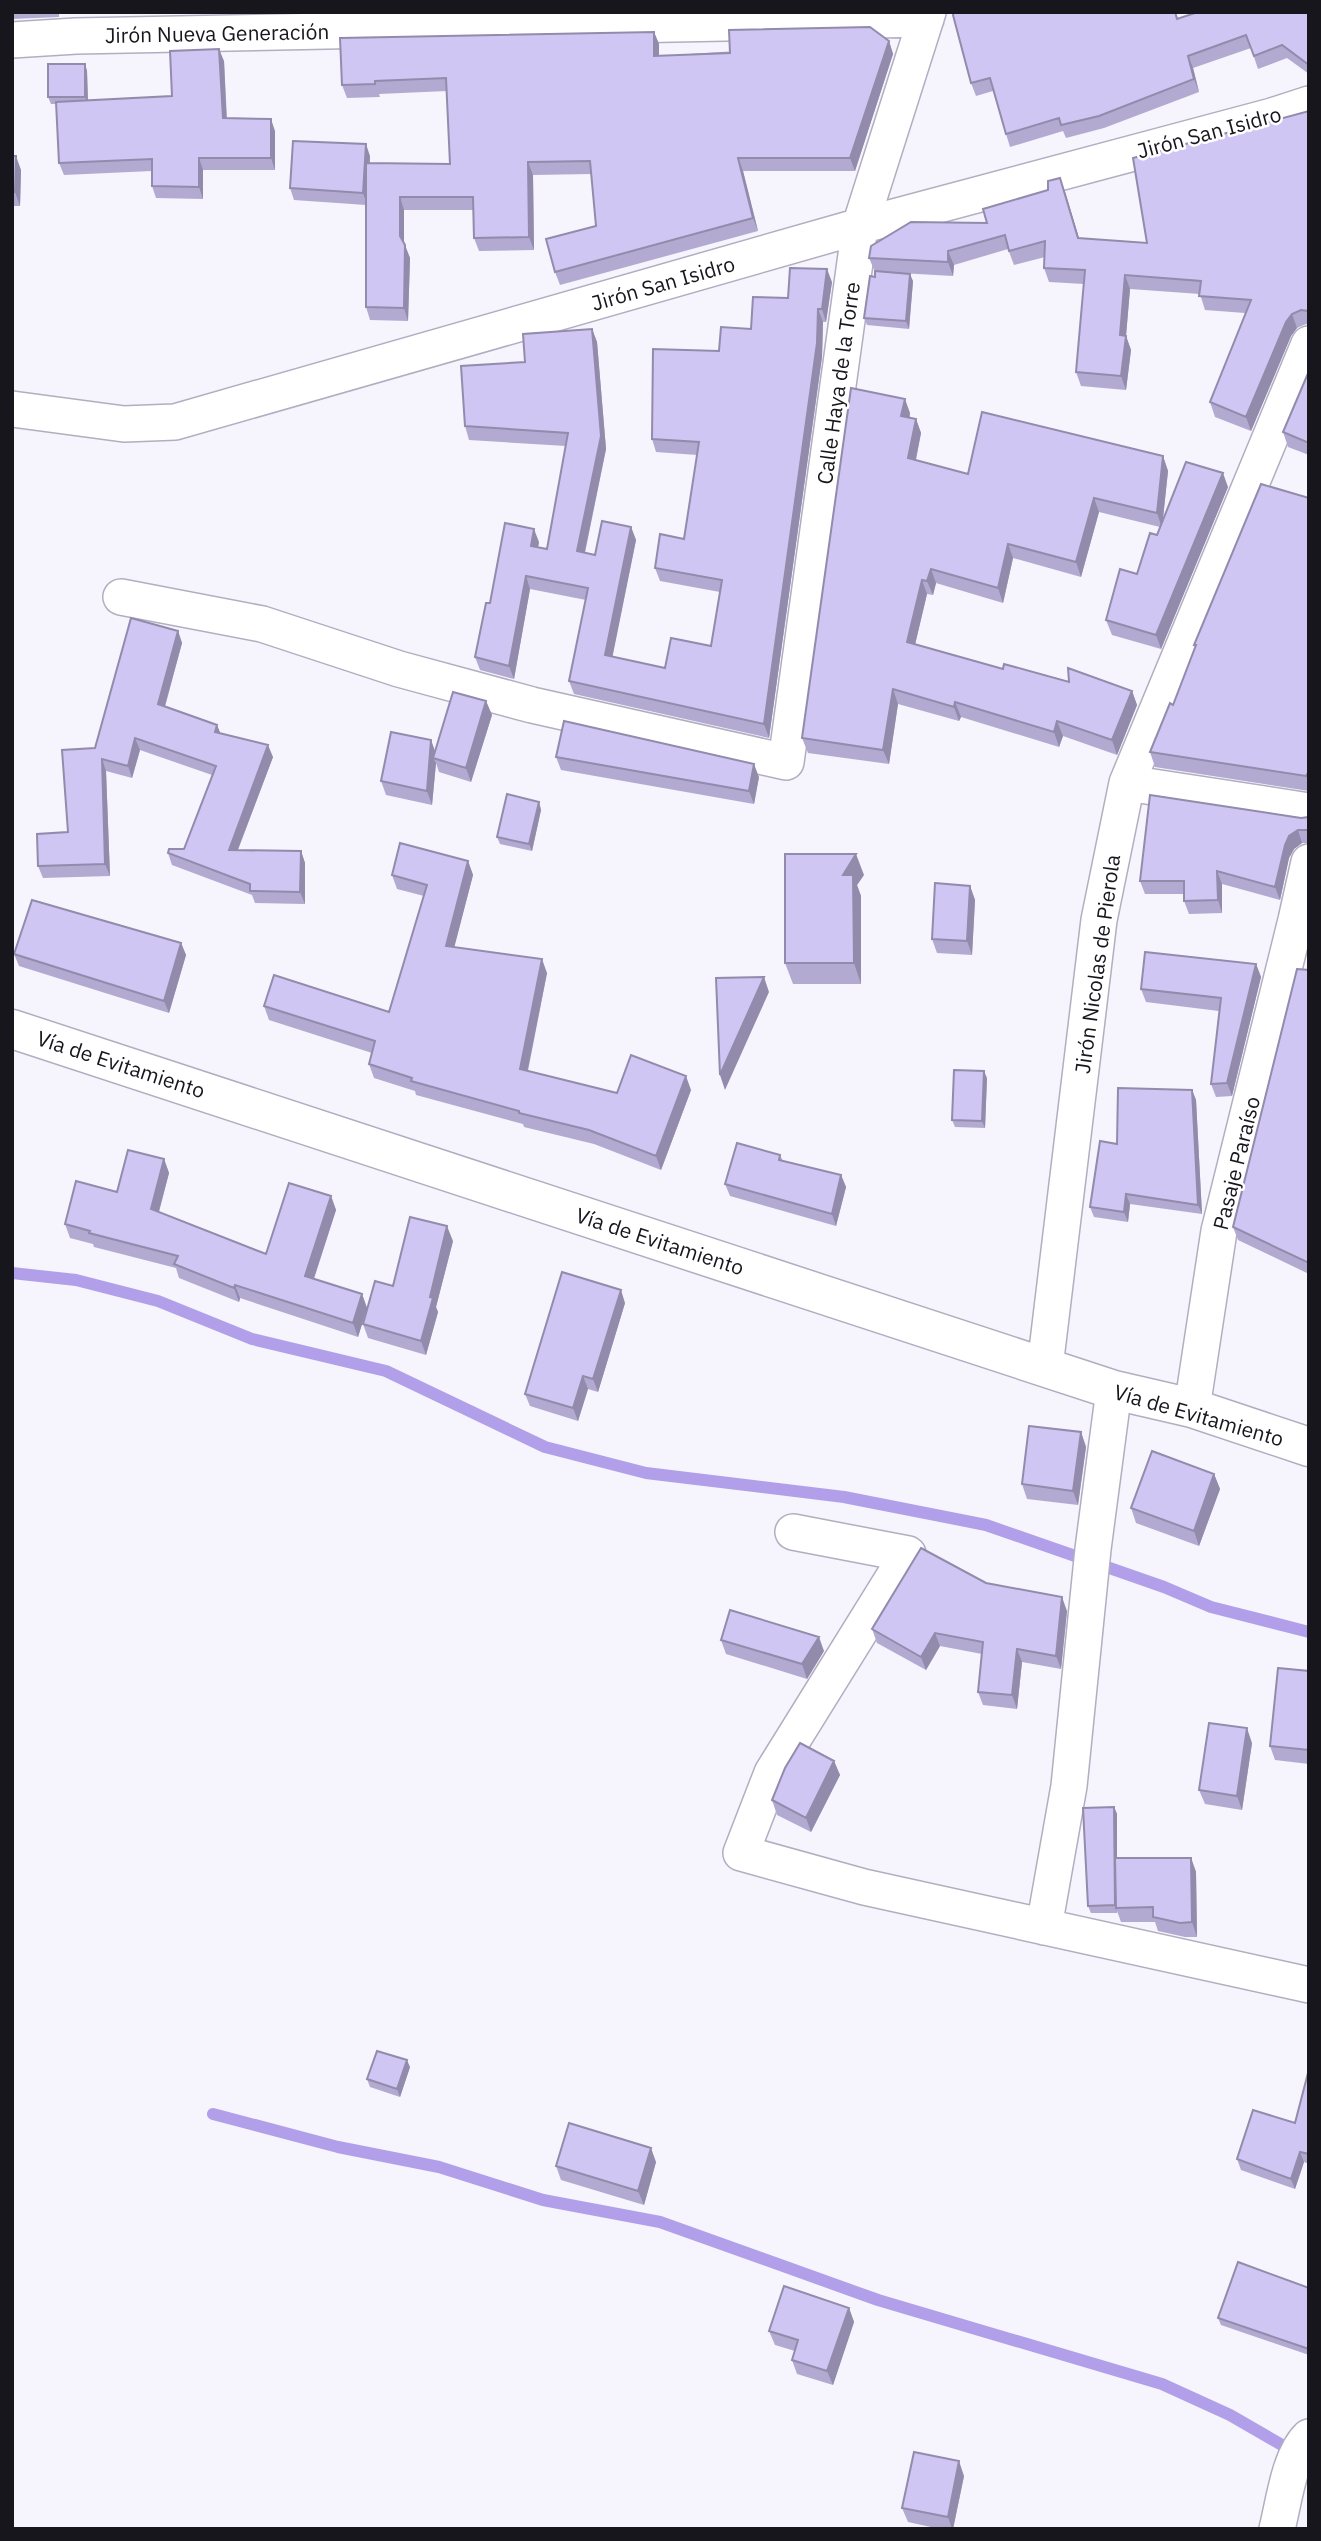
<svg xmlns="http://www.w3.org/2000/svg" width="1321" height="2541" viewBox="0 0 1321 2541" font-family="'IBM Plex Sans',sans-serif">
<rect width="100%" height="100%" fill="#f6f4fc"/>
<g fill="none" stroke-linecap="round" stroke-linejoin="round">
<!-- stream -->
<path stroke="#b29fea" stroke-width="12" d="M12 1273 76 1280 158 1301 252 1339 386 1371 545 1447 646 1473 844 1497 986 1525 1164 1587 1211 1607 1309 1632
M213 2114 338 2147 439 2167 543 2200 660 2222 878 2300 1162 2384 1230 2415 1294 2452"/>
<defs>
<path id="street" d="M12 40 76 36 926 19
M12 409 124 424 175 422 860 226 1272 116 1309 104
M121 597 262 624 399 669 532 705 786 762 860 226 928 12
M1127 783 1309 811
M1045 1367 1099 920 1127 783 1309 344
M1192 1408 1219 1231 1296 920 1309 862
M793 1532 908 1554 772 1773 741 1853 864 1887 1309 1985
M1044 1927 1069 1786 1093 1549 1114 1390
M1277 2529C1284 2502 1289 2456 1309 2437"/>
<path id="highway" d="M12 1029 1114 1390 1192 1408 1309 1447"/>
</defs>
<!-- street casing -->
<use href="#street" stroke="#b2aec1" stroke-width="38"/>
<!-- highway casing -->
<use href="#highway" stroke="#b2aec1" stroke-width="41"/>
<!-- street -->
<use href="#street" stroke="#fff" stroke-width="35"/>
<!-- highway -->
<use href="#highway" stroke="#fff" stroke-width="38"/>
</g>
<!-- wall -->
<path fill="#b3aad2" d="M12 12H59V17L12 19Z
M954 12H1176L1178 19 1309 12V74L1287 58 1258 69 1251 48 1193 68 1199 92 1104 128 1066 138 1063 131 1010 147 993 91 976 96 971 83Z
M654 32 659 44V56L889 41 893 54 855 171H743L758 231 560 285 555 272 596 226 591 174 533 175 534 250 479 251 474 238 473 210H404V244L410 258 408 321 370 320 366 307V205L294 200 290 188 370 156V163L450 164 447 91 379 94 380 97 347 98 342 85Z
M224 61 227 118 275 131V170H203V199L156 198 152 186V171L64 175 59 163 56 104H51L48 97 85 64 87 71 88 101 172 96Z
M1309 111V325L1306 324 1297 328 1291 336 1251 431 1215 417 1210 402 1245 313 1205 310 1200 294 1130 289 1126 336 1131 350 1126 390 1081 386 1076 372 1084 284 1049 282 1044 268 1045 257 1014 265 1008 249 954 265 953 276 900 273 913 281 909 329 867 325 864 318 875 272 869 258 987 223 1065 192 1079 238 1147 243Z
M12 156 21 170 20 206H12Z
M832 282 826 322H823L822 357 769 738 574 694 569 681 586 600 530 589 514 679 480 670 475 657 490 603 539 542 538 547 547 549 566 446 469 440 465 426 525 362 592 329 597 342 606 449 585 553 595 555 631 527 636 540 612 657 665 668 711 646 720 592 660 581 655 568 684 539 697 455 656 452 652 439 719 351 751 329 788 298Z
M1309 371V455L1288 447 1283 432Z
M910 413V418L916 419 921 433 916 460 968 474 1163 456 1168 471 1163 518 1228 487 1161 649 1112 635 1106 620 1137 574 1160 527 1099 512 1081 577 1013 558 1003 603 936 583 933 595 927 594 915 645 1003 669 1069 682 1132 691 1137 705 1117 755 1063 736 1059 747 961 717 959 721 898 704 889 764 808 753 802 738Z
M1309 498V791L1155 767 1150 752 1173 705 1195 648 1194 645Z
M178 631 182 643 165 707 217 725 220 734 273 757 238 850 301 851 305 863V904L255 903 252 895 172 865 168 853 184 849 212 775 140 750 132 778 106 771 110 876 43 878 38 866 68 832 95 748Z
M486 701 492 715 471 782 439 772 436 763 432 805 386 795 381 781 431 740 435 752Z
M556 757 759 777 754 804 561 770Z
M539 802 541 810 532 851 500 844 497 837Z
M1309 817V843H1302L1294 849 1289 858 1280 900 1222 884V913L1189 914 1184 901V894H1145L1140 881 1301 818Z
M468 861 473 875 454 947 547 973 528 1071 617 1093 691 1090 661 1170 594 1144 524 1127 523 1124 416 1095 415 1091 374 1078 369 1064 372 1053 269 1020 264 1006 389 1012 424 896 397 889 392 875Z
M864 875 857 885 861 896V984H793L785 963Z
M970 886 975 900 972 955 937 953 932 939Z
M181 943 186 955 169 1013 19 966 14 954Z
M1256 964 1261 977 1232 1096 1216 1097 1211 1084 1219 1011 1146 1002 1141 989Z
M1309 970V1274L1238 1240 1233 1227Z
M987 1078 985 1128 955 1127 952 1120Z
M1192 1090 1196 1100 1202 1214 1130 1204 1128 1222 1094 1217 1090 1207 1117 1144Z
M780 1155 783 1161 841 1175 846 1187 836 1226 730 1196 725 1184Z
M164 1159 169 1173 159 1212 266 1254 331 1196 336 1210 314 1279 362 1294 367 1308 358 1337 240 1298 239 1302 179 1278 176 1268 94 1247 93 1244 70 1238 65 1224 117 1192Z
M453 1241 436 1307 438 1312 426 1355 368 1338 363 1324 393 1286Z
M625 1303 598 1392 588 1389 578 1421 530 1406 525 1394Z
M1081 1432 1086 1447 1078 1505 1027 1499 1022 1484Z
M1214 1474 1220 1489 1199 1546 1136 1523 1131 1508Z
M986 1583 1067 1611 1061 1669 1022 1662 1017 1709 983 1705 978 1692 982 1654 940 1646 926 1670 877 1643 872 1629Z
M721 1640 824 1651 807 1679 726 1654Z
M1309 1671V1764L1275 1760 1270 1746Z
M1252 1743 1242 1810 1205 1804 1199 1790Z
M834 1761 840 1775 811 1832 777 1815 772 1800Z
M1114 1807 1117 1814V1858H1191L1196 1872 1197 1937H1185L1158 1931 1155 1922H1121L1117 1911V1913H1091L1088 1906Z
M410 2067 400 2097 370 2087 367 2079Z
M1309 2069V2164L1304 2162 1295 2189 1241 2170 1237 2159 1295 2123Z
M656 2162 644 2205 561 2180 556 2166Z
M1309 2288V2355L1221 2325 1218 2318Z
M849 2308 854 2322 833 2385 797 2374 792 2360 795 2351 775 2345 769 2331Z
M964 2476 953 2529H940L908 2522 902 2508Z"/>
<!-- shaded-wall -->
<path fill="#928bab" d="M654 32 659 44V69L654 56Z
M889 41 893 54 855 171 850 158Z
M219 49 224 61 227 130 223 118Z
M1188 56 1193 68 1199 92 1194 79Z
M85 64 87 71 88 104 85 97Z
M271 119 275 131V170L271 158Z
M366 144 370 156 367 205 363 193Z
M16 156 21 170 20 206 15 192Z
M199 158 203 170V199L199 187Z
M738 158 743 171 758 231 753 218Z
M528 162 533 175 534 250 529 237Z
M1060 178 1065 192 1083 252 1078 238Z
M400 197 404 210V249L400 236Z
M405 245 410 258 408 321 404 308Z
M948 251 954 265 953 276 948 262Z
M827 269 832 282 826 322 822 309Z
M910 274 913 281 909 329 906 321Z
M1125 275 1130 289 1126 336 1131 350 1126 390 1121 376 1120 335Z
M818 309 823 322 822 357 769 738 764 724Z
M1292 314 1297 328 1291 336 1251 431 1246 417 1286 322Z
M592 329 597 342 606 449 582 565 577 551Z
M905 399 910 413 907 431 901 416Z
M916 419 921 433 913 473 908 458Z
M1163 456 1168 471 1162 528 1157 513Z
M1223 473 1228 487 1161 649 1156 635Z
M1094 498 1099 512 1081 577 1076 562Z
M631 527 636 540 610 669 605 655Z
M534 529 539 542 536 559 531 546Z
M1008 544 1013 558 1003 603 998 588Z
M931 569 936 583 933 595 927 581Z
M526 576 530 589 514 679 509 666Z
M922 580 927 594 912 657 907 642Z
M178 631 182 643 162 716 158 704Z
M893 689 898 704 889 764 883 750Z
M1132 691 1137 705 1117 755 1112 740Z
M486 701 492 715 471 782 466 768Z
M955 702 961 717 959 721 954 707Z
M1057 721 1063 736 1059 747 1054 732Z
M217 725 222 737 215 732Z
M135 738 140 750 132 778 128 766Z
M431 740 436 754 433 758 436 763 432 805 427 791Z
M268 745 273 757 233 862 229 850Z
M102 759 106 771 110 876 105 864Z
M754 764 759 777 754 804 749 791Z
M1309 771V784L1306 776Z
M539 802 541 810 532 851 529 844Z
M1298 830 1302 843 1294 849 1289 858 1280 900 1275 887 1285 845 1289 836Z
M301 851 305 863V904L300 892Z
M856 854 864 875 857 885 861 896V984L854 963 843 875Z
M468 861 473 875 451 960 446 946Z
M1217 871 1222 884V913L1218 900Z
M970 886 975 900 972 955 967 941Z
M181 943 186 955 169 1013 164 1001Z
M542 959 547 973 525 1083 520 1069Z
M1256 964 1261 977 1232 1096 1227 1083Z
M764 977 769 992 725 1090 720 1075Z
M984 1071 987 1078 985 1128 982 1121Z
M686 1076 691 1090 661 1170 656 1156Z
M1192 1090 1196 1100 1202 1214 1198 1205Z
M164 1159 169 1173 156 1222 151 1209Z
M841 1175 846 1187 836 1226 832 1214Z
M1126 1194 1130 1204 1128 1222 1124 1212Z
M331 1196 336 1210 310 1290 305 1276Z
M447 1226 453 1241 436 1307 438 1312 426 1355 421 1341 430 1297Z
M235 1285 240 1298 239 1302 234 1288Z
M621 1290 625 1303 598 1392 593 1379Z
M362 1294 367 1308 358 1337 353 1323Z
M583 1376 588 1389 578 1421 573 1408Z
M1081 1432 1086 1447 1078 1505 1073 1491Z
M1214 1474 1220 1489 1199 1546 1194 1531Z
M1062 1597 1067 1611 1061 1669 1056 1656Z
M935 1633 940 1646 926 1670 921 1657Z
M819 1637 824 1651 807 1679 802 1664Z
M1017 1649 1022 1662 1017 1709 1012 1695Z
M1247 1728 1252 1743 1242 1810 1237 1796Z
M834 1761 840 1775 811 1832 806 1818Z
M1114 1807 1117 1814V1908H1116L1117 1913 1115 1905Z
M1191 1858 1196 1872 1197 1937 1192 1922Z
M407 2060 410 2067 400 2097 397 2089Z
M651 2148 656 2162 644 2205 638 2191Z
M1300 2152 1304 2162 1295 2189 1291 2179Z
M849 2308 854 2322 833 2385 827 2371Z
M959 2461 964 2476 953 2529H952L948 2517Z"/>
<!-- building -->
<path fill="#d0c6f4" stroke="#928bab" stroke-width="2" d="M954 12H1175L1177 19 1198 12H1309V65L1282 45 1254 56 1246 35 1188 56 1194 79 1099 116 1061 125 1059 118 1006 134 990 78 971 83 953 15Z
M870 27 889 41 850 158H738L753 218 555 272 546 239 596 226 590 161 528 162 529 237 474 238 473 197H400V236L405 245 404 308 366 307V163L450 164 446 78 375 81V84L342 85 340 38 654 32V56L730 53 729 30Z
M219 49 223 118 271 119V158H199V187L152 186V159L59 163 56 102 172 96 170 51Z
M48 64H85V97H48Z
M1309 111V311L1301 310 1292 314 1286 322 1246 417 1210 402 1251 300 1199 296 1201 281 1125 275 1120 335 1126 336 1121 376 1076 372 1085 270 1044 268 1045 241 1009 251 1005 235 948 251V262L869 258 871 246 911 222 987 223 983 209 1048 190V181L1060 178 1078 238 1147 243 1133 158Z
M293 141 366 144 363 193 290 188Z
M12 156H16L15 192H12Z
M790 268 827 269 822 309H818L817 343 764 724 569 681 588 588 526 576 509 666 475 657 486 603H490L505 523 534 529 531 546 547 549 568 433 465 426 461 366 525 362 523 334 592 329 601 436 577 551 595 555 602 521 631 527 605 655 665 668 671 638 711 646 722 580 655 568 660 534 684 539 699 442 652 439 653 349 719 351 721 327 751 329 753 297 788 298Z
M875 271 910 274 906 321 864 318 870 276 875 277Z
M1309 371V443L1283 432Z
M851 388 905 399 901 416 916 419 908 458 968 474 982 412 1163 456 1157 513 1094 498 1076 562 1008 544 998 588 931 569 927 581 922 580 907 642 1003 669 1004 664 1069 682 1068 668 1132 691 1112 740 1057 721 1054 732 955 702 954 707 893 689 883 750 802 738Z
M1186 462 1223 473 1156 635 1106 620 1120 569 1137 574 1150 533 1157 535Z
M1261 484 1309 498V771L1306 776 1150 752 1170 703 1173 705 1196 645H1194Z
M131 618 178 631 158 704 217 725 215 732 268 745 229 850 301 851 300 892 250 891V884L168 853 169 849H184L216 766 135 738 128 766 102 759 105 864 38 866 37 834 68 832 62 750 95 748Z
M453 692 486 701 466 768 433 758Z
M564 721 754 764 749 791 556 757Z
M391 732 431 740 427 791 381 781Z
M507 794 539 802 529 844 497 837Z
M1150 795 1301 818 1309 817V830H1298L1289 836 1285 845 1275 887 1217 871 1218 900 1184 901V881H1140Z
M400 843 468 861 446 946 542 959 520 1069 617 1093 631 1055 686 1076 656 1156 589 1130 519 1113V1111L411 1081 412 1078 369 1064 375 1041 264 1006 274 975 389 1012 427 885 392 875Z
M785 854H856L843 875H853L854 963H785Z
M935 883 970 886 967 941 932 939Z
M32 900 181 943 164 1001 14 954Z
M1145 952 1256 964 1227 1083 1211 1084 1221 998 1141 989Z
M1297 969 1309 970V1263L1233 1227Z
M764 977 720 1075 716 978Z
M954 1070 984 1071 982 1121 952 1120Z
M1118 1088 1192 1090 1198 1205 1126 1194 1124 1212 1090 1207 1100 1141 1117 1144Z
M737 1143 780 1155 779 1160 841 1175 832 1214 725 1184Z
M128 1150 164 1159 151 1209 266 1254 289 1183 331 1196 305 1276 362 1294 353 1323 235 1285 234 1288 174 1264 178 1256 89 1233 90 1231 65 1224 76 1181 117 1192Z
M410 1217 447 1226 430 1297 433 1298 421 1341 363 1324 375 1281 393 1286Z
M562 1272 621 1290 593 1379 583 1376 573 1408 525 1394Z
M1029 1426 1081 1432 1073 1491 1022 1484Z
M1152 1451 1214 1474 1194 1531 1131 1508Z
M921 1548 986 1583 1062 1597 1056 1656 1017 1649 1012 1695 978 1692 983 1642 935 1633 921 1657 872 1629Z
M730 1610 819 1637 802 1664 721 1640Z
M1278 1668 1309 1671V1750L1270 1746Z
M1209 1723 1247 1728 1237 1796 1199 1790Z
M800 1743 834 1761 806 1818 772 1800 785 1768Z
M1114 1807 1115 1905 1088 1906 1083 1808Z
M1115 1858H1191L1192 1922 1180 1923 1153 1917V1907L1116 1908Z
M377 2051 407 2060 397 2089 367 2079Z
M1309 2069V2154L1300 2152 1291 2179 1237 2159 1253 2110 1295 2123Z
M569 2123 651 2148 638 2191 556 2166Z
M1238 2262 1309 2288V2349L1218 2318Z
M784 2286 849 2308 827 2371 792 2360 798 2340 769 2331Z
M914 2452 959 2461 948 2517 902 2508Z"/>
<g text-anchor="middle" dominant-baseline="central" stroke-width="5" stroke-linejoin="round" paint-order="stroke">
<!-- street labels -->
<g font-size="21" fill="#18161d" stroke="#fff">
<text transform="translate(217 33) rotate(-1)">Jirón Nueva Generación</text>
<text transform="translate(1209 132) rotate(-15)">Jirón San Isidro</text>
<text transform="translate(663 283) rotate(-16)">Jirón San Isidro</text>
<text transform="translate(838 383) rotate(-82)">Calle Haya de la Torre</text>
<text transform="translate(1097 964) rotate(-82)">Jirón Nicolas de Pierola</text>
<text transform="translate(121 1064) rotate(18)">Vía de Evitamiento</text>
<text transform="translate(1236 1163) rotate(-76)">Pasaje Paraíso</text>
<text transform="translate(660 1241) rotate(18)">Vía de Evitamiento</text>
<text transform="translate(1199 1415) rotate(16)">Vía de Evitamiento</text>
</g>
</g>
<!-- border -->
<rect width="1321" height="2541" fill="none" stroke="#18161d" stroke-width="28"/>
</svg>
